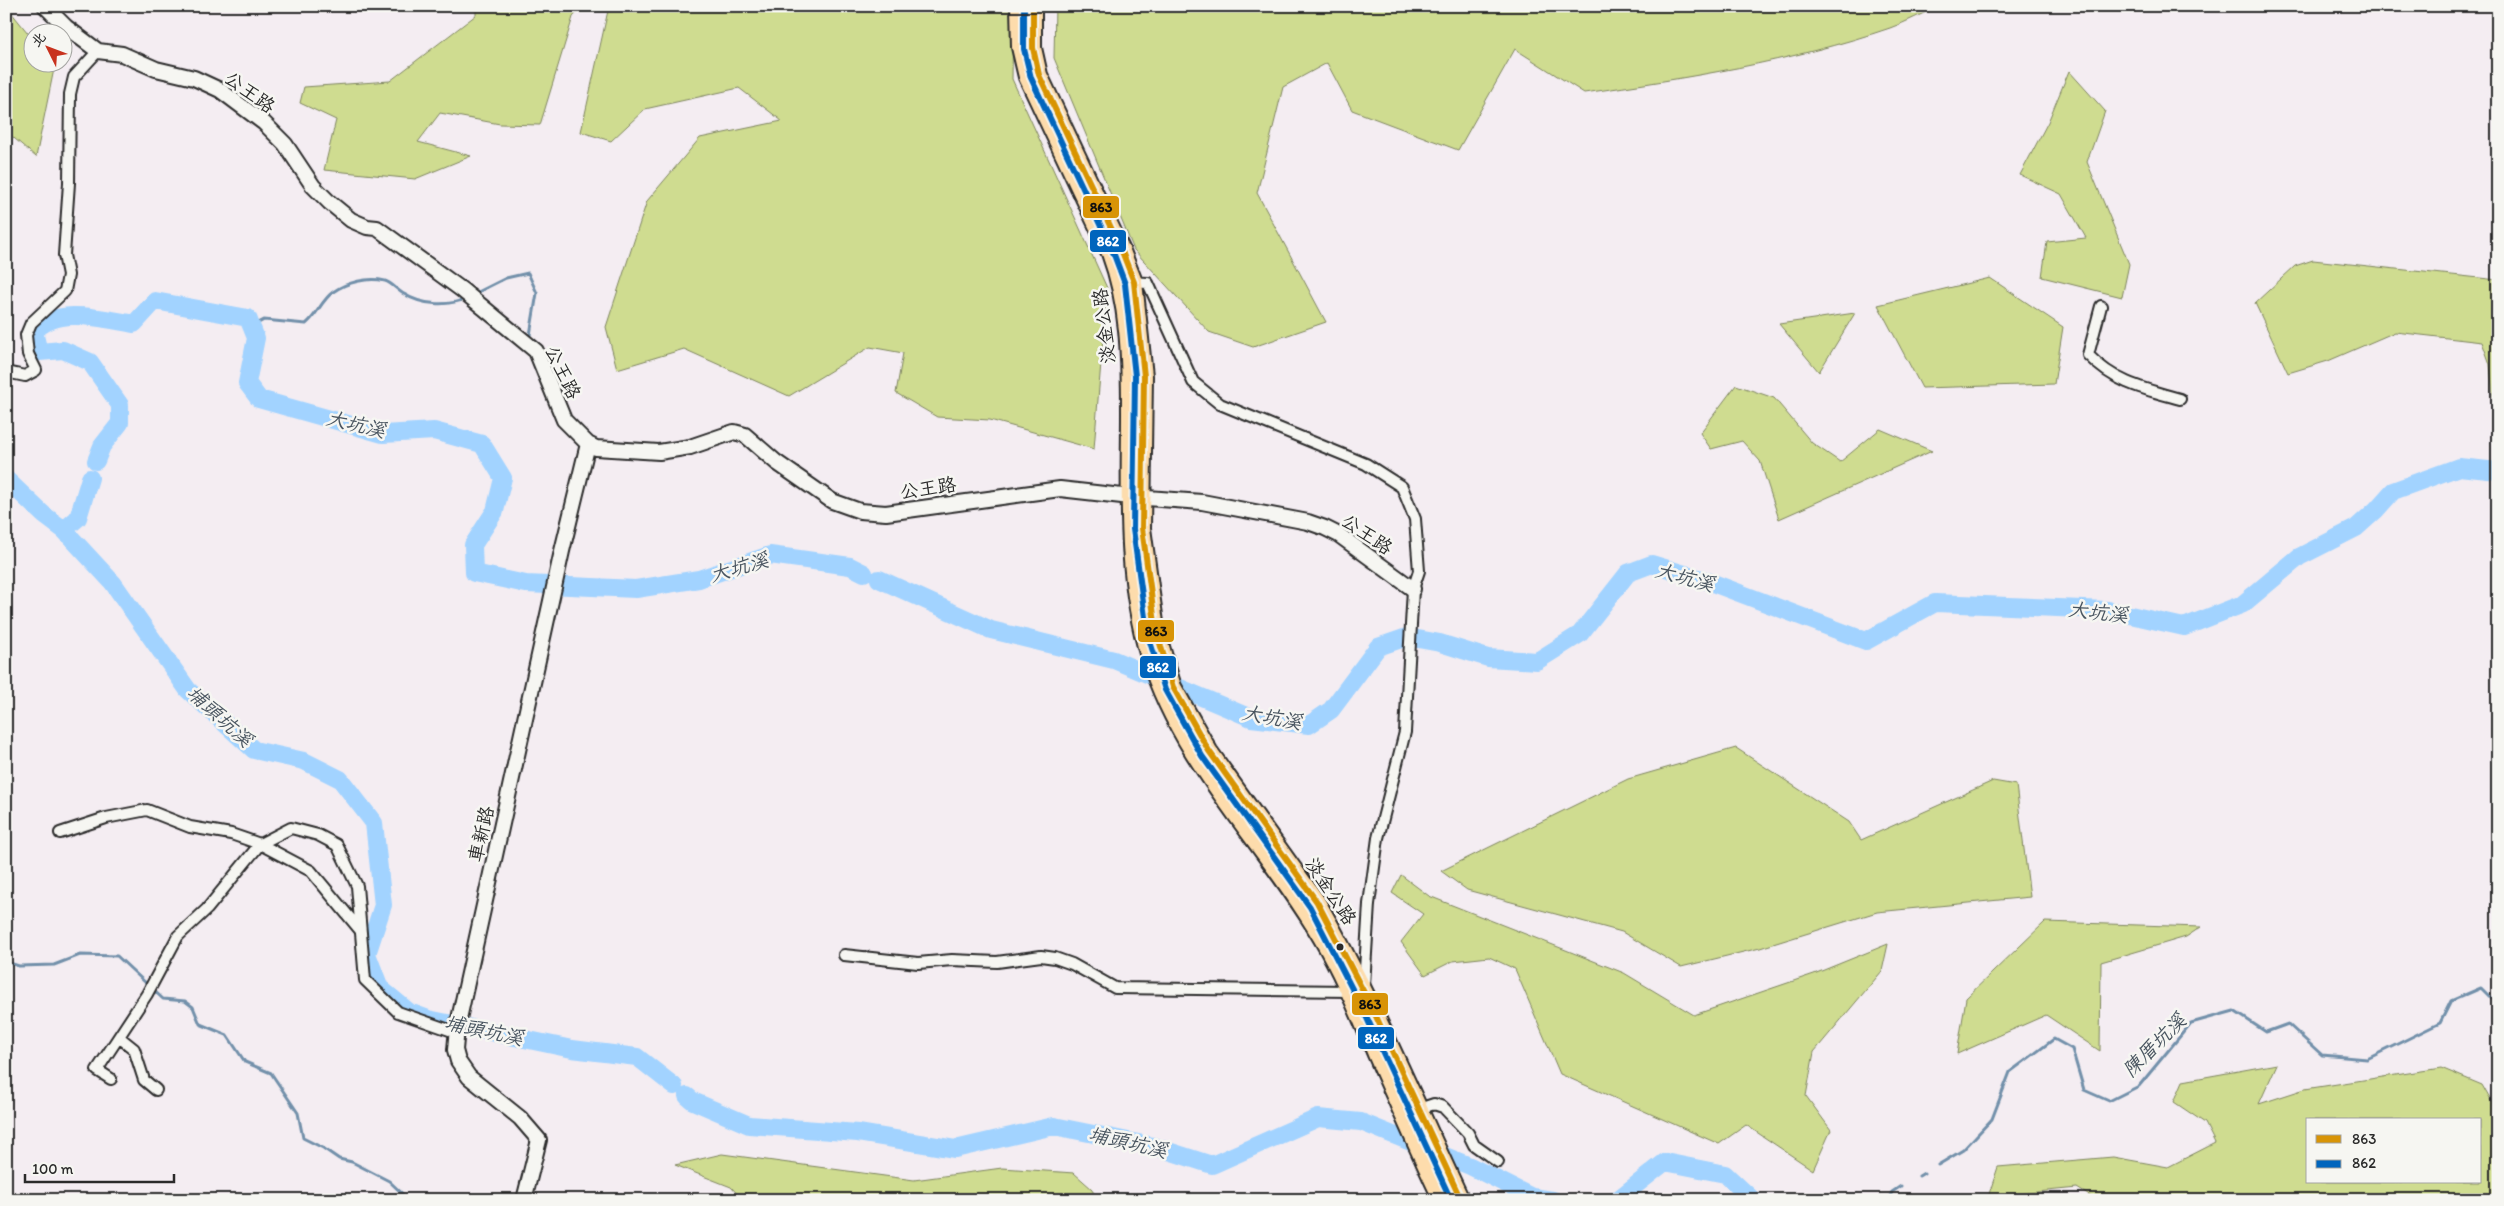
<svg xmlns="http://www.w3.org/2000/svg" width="2504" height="1206" viewBox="0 0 2504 1206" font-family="Itim,'LXGW WenKai TC',sans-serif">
<rect width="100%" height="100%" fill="#f4edf2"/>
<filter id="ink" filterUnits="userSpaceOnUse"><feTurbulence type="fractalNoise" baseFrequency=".02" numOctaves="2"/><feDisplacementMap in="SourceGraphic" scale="10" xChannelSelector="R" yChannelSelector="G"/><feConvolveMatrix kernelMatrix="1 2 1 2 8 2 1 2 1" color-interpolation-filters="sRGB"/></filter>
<g filter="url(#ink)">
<!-- green -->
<path fill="#cfdc90" stroke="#7d845e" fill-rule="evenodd" d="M6 6 32 38V62L55 64 36 157 7 132 6 134Z
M476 6H582L573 17 540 125 500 124 440 113 418 142 471 156 415 179 324 170 336 120 300 103 304 87 390 81 476 15Z
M609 6H1013L1012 79 1107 288 1094 449 990 420 937 417 896 393 903 353 870 347 789 396 684 349 617 369 606 327 647 201 700 138 782 121 739 88 645 109 611 141 581 132Z
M1055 6H1939C1923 13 1907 22 1890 28 1791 62 1687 78 1584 93L1515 49 1458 150 1352 110 1327 63 1283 87 1257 193 1326 322 1253 347 1209 332 1134 250 1054 58Z
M2069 71 2105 111 2087 162 2129 264 2122 297 2042 277 2047 242 2086 238 2061 194 2020 175 2048 122Z
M2313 260 2498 280V416L2495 417 2490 364 2482 342 2395 332 2328 361 2288 373 2255 303 2295 266Z
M1990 278 2063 327 2054 384 1922 388 1878 305Z
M1855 313 1819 372 1779 324Z
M1736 385 1774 398 1812 443 1840 462 1880 429 1932 451 1779 519 1760 461 1742 441 1711 449 1700 433Z
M1736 748 1849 822 1861 840 1993 781 2016 785 2030 897 1877 912 1760 948 1681 967 1622 932 1467 890 1441 871 1628 779Z
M1401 875 1429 896 1624 973 1694 1015 1814 974 1888 944 1882 971 1814 1052 1806 1096 1831 1130 1813 1170 1746 1125 1719 1144 1560 1074 1515 969 1489 957 1453 961 1425 975 1401 942 1423 914 1392 893Z
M2045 922 2201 927 2186 937 2101 962 2100 1051 2046 1015 1957 1054 1966 998Z
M2277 1064 2259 1104 2305 1089 2441 1068 2482 1085 2498 1113V1200H2096L2077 1188 1988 1197 1998 1167 2113 1157 2168 1167 2215 1143 2205 1123 2174 1102 2183 1081ZM2308 1120H2480V1182H2308Z
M722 1154 914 1180 1002 1168 1074 1173 1092 1189 1096 1200H743L731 1187 675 1165Z"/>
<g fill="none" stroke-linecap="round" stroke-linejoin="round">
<!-- stream -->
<path stroke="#7290aa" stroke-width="3" d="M474 294 506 278 528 273 537 293 530 335
M251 327 264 320 306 324C318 314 321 301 333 292 347 282 368 277 385 281 392 283 398 291 404 294 421 305 448 307 467 298
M6 962 19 966 54 965 80 955 117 956 163 999 185 1001 193 1007 200 1024 227 1035 245 1062 271 1073 298 1113 303 1138 323 1148 339 1159 352 1162 389 1181 409 1200
M1938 1165 1963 1150 1992 1119 2010 1072 2054 1039 2072 1049 2084 1090 2109 1101 2139 1086 2191 1023 2234 1011 2266 1032 2288 1024 2322 1055 2367 1059 2440 1023 2451 1001 2481 988 2498 1005
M1919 1176 1924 1173
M1888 1200 1892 1192 1901 1186"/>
<!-- river -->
<path stroke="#a2d3ff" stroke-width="18" d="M96 461 102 446 120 423V405L90 362 63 350 39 352 34 332C57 305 103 319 134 324L155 301 248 318 256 338 247 383 259 399 383 434 434 431 482 444 503 478 495 511 473 545 474 573 526 584 636 589 699 579 770 555 850 566 864 573
M6 479 44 515 64 530 113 583 188 690 254 750 304 761 340 779 374 823 383 905 367 954 380 988 409 1012 428 1019 572 1049 637 1057 674 1086
M64 530 78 518 90 478
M879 579 991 630 1114 660 1251 718 1309 725 1331 710 1378 647 1407 637 1440 643 1488 658 1537 661 1580 634 1628 573 1652 564 1705 580 1866 641 1935 603 2108 610 2184 627 2243 604 2299 557 2356 528 2376 510 2393 491 2459 467 2498 471
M687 1096 693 1101 749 1125 858 1133 955 1149 1054 1126 1153 1146 1212 1165 1318 1118 1361 1122 1470 1166 1532 1197 1553 1200
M1617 1200 1665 1162 1725 1174 1753 1200"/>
<defs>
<path id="minor" d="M1129 282 1148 283 1193 382 1220 404 1366 464 1402 487 1415 519 1419 571 1413 589 1405 732 1378 838 1369 904 1364 986
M2101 306 2088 355C2115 383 2144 389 2180 399
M6 372 25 376 36 370 28 354 26 335 31 323 65 291 68 275 64 255 69 183 70 94 74 77 98 51
M60 833 106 818 147 810 190 827 231 834 260 844 311 871 360 930
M844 955 918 963 952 960 997 962 1041 956 1055 958 1072 964 1115 988 1351 991
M119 1037 134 1049 144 1080 156 1090
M111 1079 97 1070 147 994 178 936 207 909 260 844 291 828 318 835 337 845 357 886 365 980 398 1012 458 1033
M1419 1109 1434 1104 1443 1107 1468 1133 1474 1145 1498 1162"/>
<path id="tertiary" d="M45 6 66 27 98 51 122 54 156 69 194 78 220 90 264 123 285 144 313 186 329 202 351 220 367 227 377 228 462 290 536 351 564 420 588 444 596 448 659 452 690 447 734 432 745 435 776 462 832 501 860 511 886 513 1060 489 1122 496
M1147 498 1202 502 1308 522 1325 528 1339 535 1413 589
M524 1200 539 1140 520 1118 469 1077 458 1061 455 1050 457 1028 562 551 588 444"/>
<path id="primary" d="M1019 6 1020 47 1027 77 1110 253C1129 304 1130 357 1130 411 1130 493 1125 577 1149 657 1181 763 1266 843 1321 937 1343 974 1359 1014 1376 1054 1398 1103 1419 1152 1442 1200
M1033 6V48L1039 75 1121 249 1134 282 1144 376 1142 528 1156 630 1173 687 1209 751 1317 902C1372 998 1414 1100 1461 1200"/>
</defs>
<!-- minor casing -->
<use href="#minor" stroke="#2b2b2b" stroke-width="14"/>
<!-- tertiary casing -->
<use href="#tertiary" stroke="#2b2b2b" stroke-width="18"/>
<!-- primary casing -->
<use href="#primary" stroke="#2b2b2b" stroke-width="20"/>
<!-- minor -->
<use href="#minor" stroke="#f6f6f2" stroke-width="10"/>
<!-- tertiary -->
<use href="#tertiary" stroke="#f6f6f2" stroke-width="14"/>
<!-- primary -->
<use href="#primary" stroke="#fddcac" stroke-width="16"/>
<defs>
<path id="bus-1" d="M1033 6V48L1039 75 1121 249 1134 282 1144 376 1142 528 1156 630 1173 687 1209 751 1317 902 1374 1012 1461 1200"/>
<path id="bus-2" d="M1024 6V49L1031 78 1113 252 1125 284 1135 376 1133 529 1147 632 1165 690 1202 756 1310 907 1366 1016 1451 1200"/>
</defs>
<!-- bus-1 casing -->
<use href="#bus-1" stroke="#f6f6f2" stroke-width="10"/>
<!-- bus-2 casing -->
<use href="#bus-2" stroke="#f6f6f2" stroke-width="10"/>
<!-- bus-1 -->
<use href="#bus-1" stroke="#d89406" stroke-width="6"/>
<!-- bus-2 -->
<use href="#bus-2" stroke="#0065bd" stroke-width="6"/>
</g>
</g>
<!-- markers -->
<circle fill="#2b2b2b" stroke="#f6f6f2" stroke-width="2" cx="1340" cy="947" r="4.5"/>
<g text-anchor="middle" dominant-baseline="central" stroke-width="5" stroke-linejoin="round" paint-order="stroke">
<!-- street labels -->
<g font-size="19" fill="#2b2b2b" stroke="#f6f6f2">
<text transform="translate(250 92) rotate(36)">公王路</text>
<text transform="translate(1104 326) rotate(-97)">淡金公路</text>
<text transform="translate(563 372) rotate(64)">公王路</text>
<text transform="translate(928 488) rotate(-8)">公王路</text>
<text transform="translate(1367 534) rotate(34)">公王路</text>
<text transform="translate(481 834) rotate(-77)">車新路</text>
<text transform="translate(1331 891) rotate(57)">淡金公路</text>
</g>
<!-- water labels -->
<g font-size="20" font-style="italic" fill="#495560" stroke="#f6f6f2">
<text transform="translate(356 424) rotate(13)">大坑溪</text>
<text transform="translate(739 567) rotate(-16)">大坑溪</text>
<text transform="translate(1685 577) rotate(15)">大坑溪</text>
<text transform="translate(2098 612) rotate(6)">大坑溪</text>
<text transform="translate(220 716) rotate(42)">埔頭坑溪</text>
<text transform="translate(1272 717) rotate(10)">大坑溪</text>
<text transform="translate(484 1030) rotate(12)">埔頭坑溪</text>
<text transform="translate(2154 1045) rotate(-45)">陳厝坑溪</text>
<text transform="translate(1128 1142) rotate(13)">埔頭坑溪</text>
</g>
</g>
<g stroke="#f6f6f2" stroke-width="2">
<rect x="1082" y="195" width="38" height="24" rx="5" fill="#d89406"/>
<rect x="1089" y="229" width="38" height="24" rx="5" fill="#0065bd"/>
<rect x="1137" y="619" width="38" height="24" rx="5" fill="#d89406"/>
<rect x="1139" y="655" width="38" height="24" rx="5" fill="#0065bd"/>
<rect x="1351" y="992" width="38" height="24" rx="5" fill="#d89406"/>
<rect x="1357" y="1026" width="38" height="24" rx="5" fill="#0065bd"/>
</g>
<g font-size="14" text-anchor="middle" font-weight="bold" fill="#fff">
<text x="1108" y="246">862</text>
<text x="1158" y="672">862</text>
<text x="1376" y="1043">862</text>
</g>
<g font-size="14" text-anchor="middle" font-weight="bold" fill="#111">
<text x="1101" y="212">863</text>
<text x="1156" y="636">863</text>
<text x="1370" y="1009">863</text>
</g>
<!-- margin -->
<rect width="2504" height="1206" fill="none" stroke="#f6f6f2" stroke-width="25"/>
<rect x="12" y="12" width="2479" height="1181" fill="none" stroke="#2b2b2b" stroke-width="2" filter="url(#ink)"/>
<!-- legend -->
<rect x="2306" y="1118" width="175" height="65" fill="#f6f6f2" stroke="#a5a5a2"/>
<rect x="2316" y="1135" width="25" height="8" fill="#d89406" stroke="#a5a5a2"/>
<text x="2352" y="1144" font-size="15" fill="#2b2b2b">863</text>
<rect x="2316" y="1160" width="25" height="8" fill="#0065bd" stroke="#a5a5a2"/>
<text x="2352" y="1168" font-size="15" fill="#2b2b2b">862</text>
<!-- north arrow -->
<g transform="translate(48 48) rotate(312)"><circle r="24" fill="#f6f6f2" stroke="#a5a5a2"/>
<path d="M0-4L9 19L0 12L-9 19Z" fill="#c8321e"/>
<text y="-8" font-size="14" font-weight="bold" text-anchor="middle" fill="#2b2b2b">北</text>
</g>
<!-- scale -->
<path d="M25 1174v8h149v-8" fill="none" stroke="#2b2b2b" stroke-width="2.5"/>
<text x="32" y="1174" font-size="15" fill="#2b2b2b" stroke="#f6f6f2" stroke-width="4" paint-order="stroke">100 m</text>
</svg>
